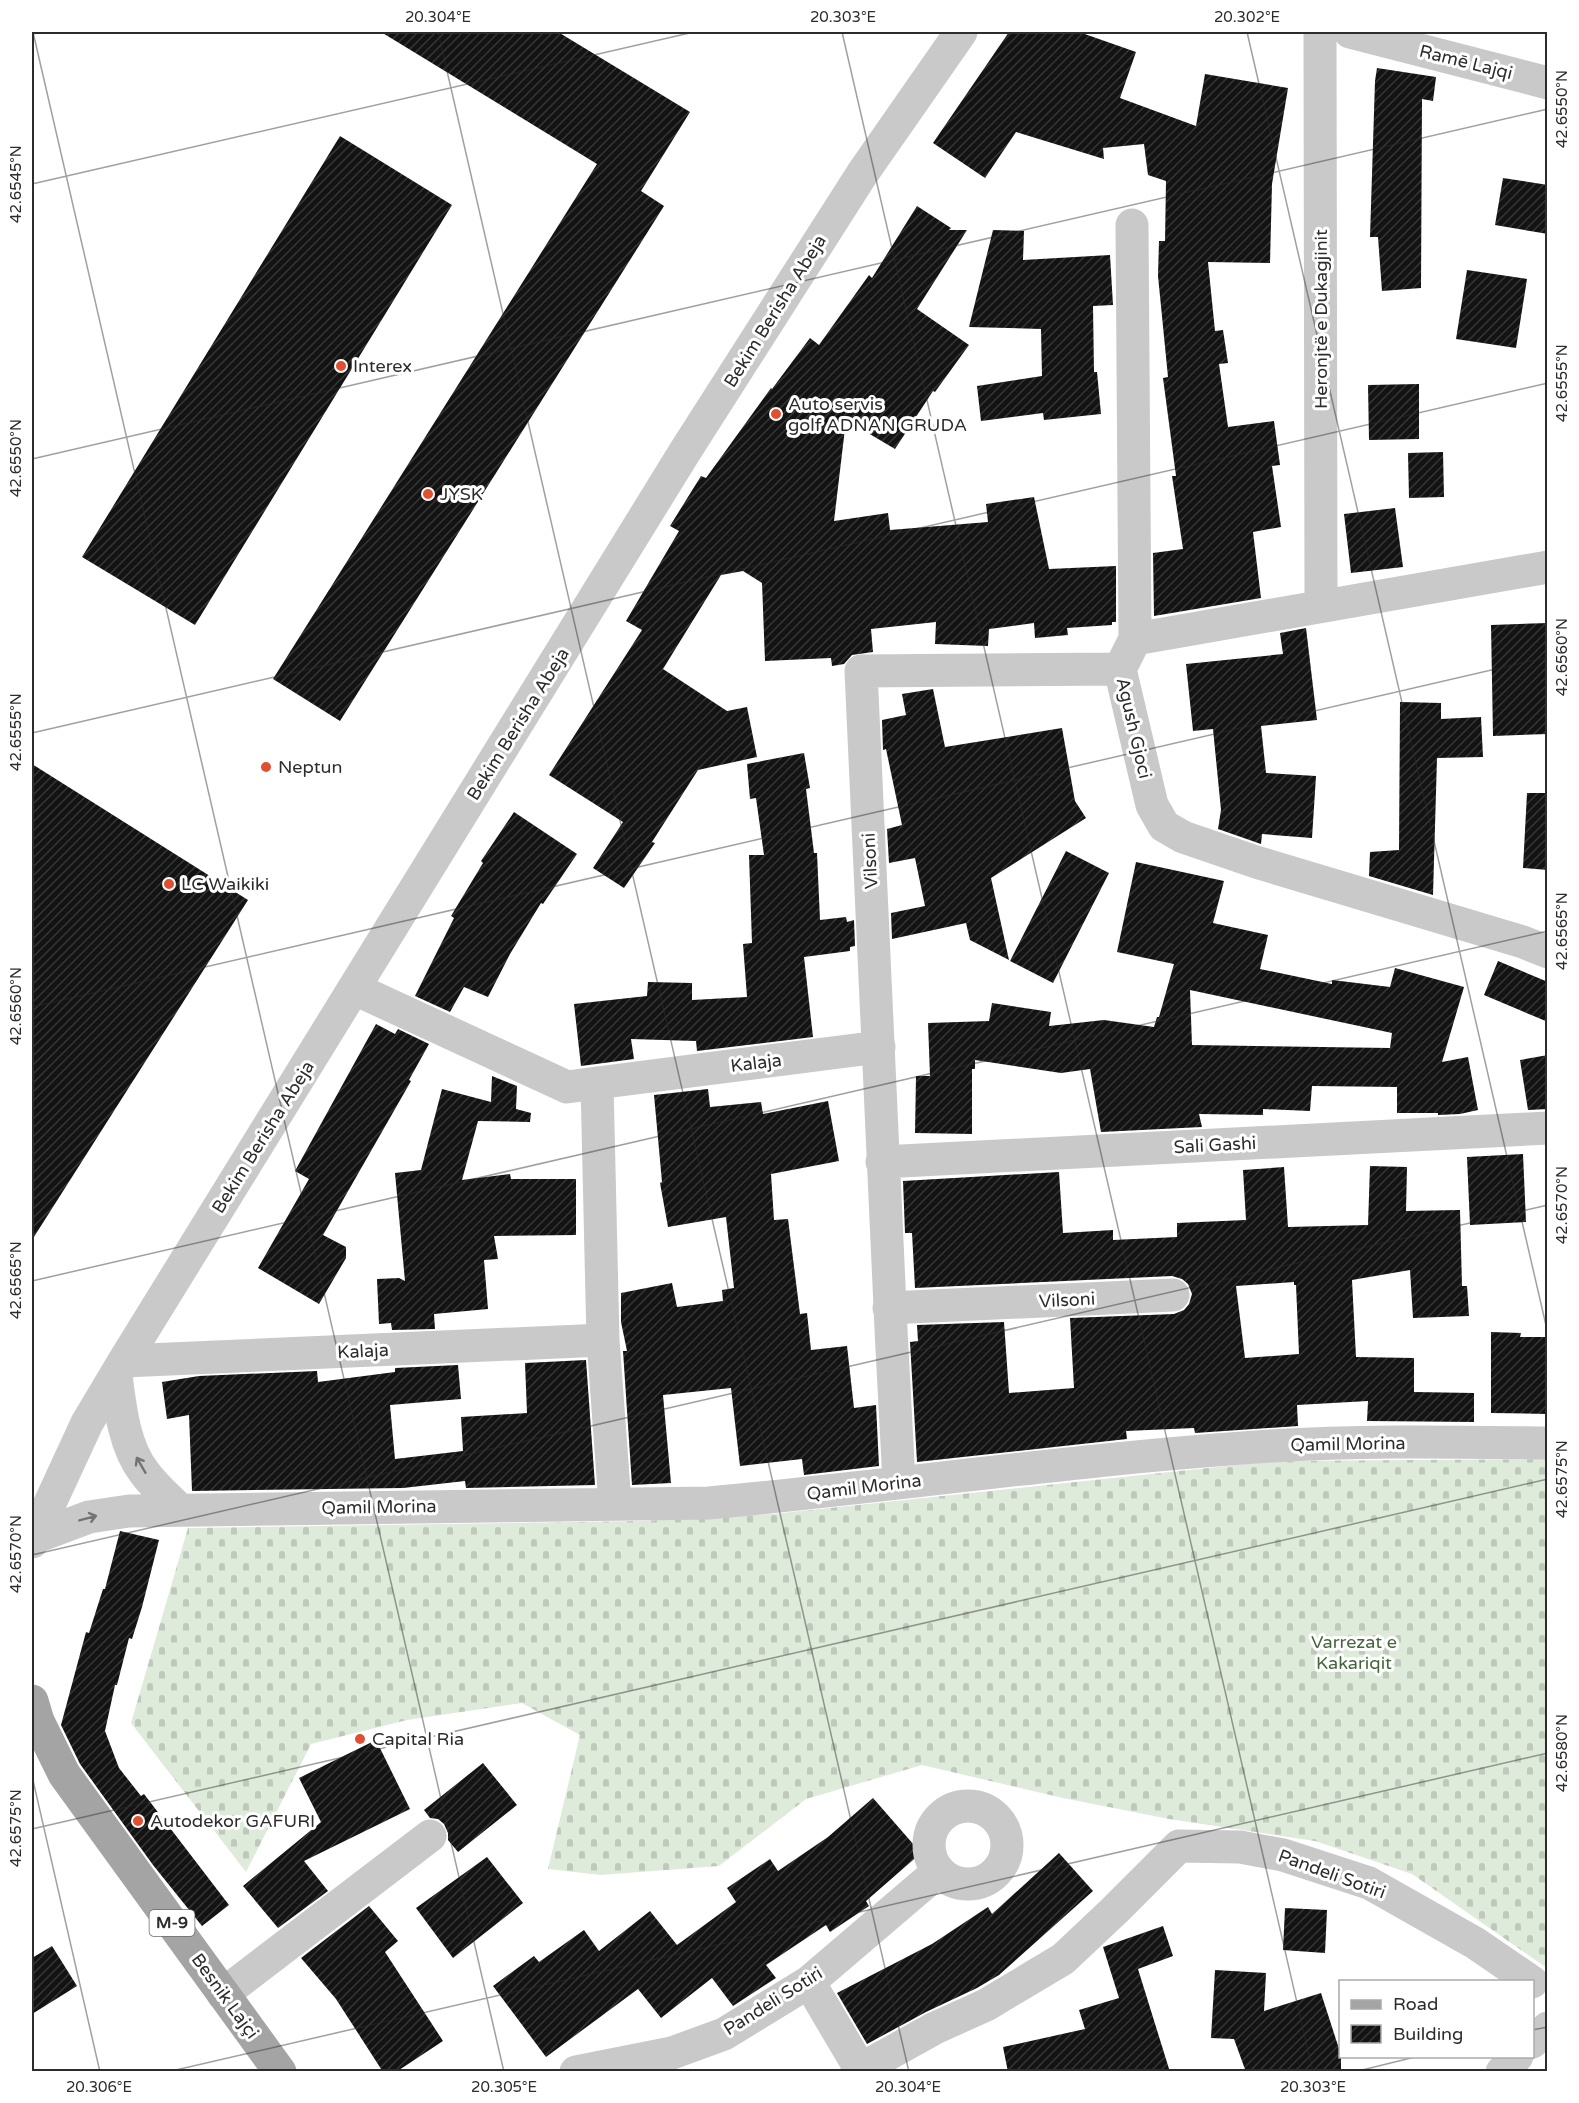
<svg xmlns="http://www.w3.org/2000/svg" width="1579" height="2103" viewBox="0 0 1579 2103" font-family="'Varela Round',sans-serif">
<defs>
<pattern id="cemetery-stones" width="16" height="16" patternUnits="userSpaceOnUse" patternTransform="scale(1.5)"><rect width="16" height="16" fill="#deeada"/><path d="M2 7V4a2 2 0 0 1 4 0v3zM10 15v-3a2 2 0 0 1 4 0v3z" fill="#bfc9bb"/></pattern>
<pattern id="building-hatch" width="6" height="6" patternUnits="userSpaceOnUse" patternTransform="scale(1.5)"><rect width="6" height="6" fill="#131313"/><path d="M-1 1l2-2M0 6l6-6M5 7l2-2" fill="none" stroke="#363636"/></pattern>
</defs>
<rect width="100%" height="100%" fill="#fff"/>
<!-- cemetery -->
<path fill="url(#cemetery-stones)" d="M1547 1459V1968L1412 1874 1315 1841 1169 1819 1063 1798 922 1765 806 1799 719 1866 601 1875 548 1869 580 1735 522 1703 407 1720 311 1744 246 1872 131 1723 188 1528 641 1521 773 1514 1274 1461Z"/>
<!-- building -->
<path fill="url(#building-hatch)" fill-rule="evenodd" d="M381 32H558L690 112 641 191 664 206 340 721 273 679 597 164Z
M1009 32H1079L1136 52 1120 98 1196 126 1205 74 1288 88 1272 184 1270 263 1208 262 1215 331 1223 330 1228 363 1219 364 1228 427 1274 421 1280 465 1272 466 1281 527 1253 532 1261 598 1154 616 1153 553 1183 549 1172 476H1176L1163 378 1168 377 1158 276 1159 241H1165L1166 181 1148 175 1144 144 1103 148 1104 159 1016 132 985 178 933 143Z
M1377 68 1436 77 1433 101 1422 99 1421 288 1382 291 1378 237H1370L1375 81Z
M340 136 452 205 195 625 82 557Z
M1503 178 1548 185V234L1495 225Z
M917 206 951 228 949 230H967L917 309 969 345 935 392 933 391 895 449 846 420 834 521 888 513 890 530 988 522 986 504 1034 497 1049 569 1116 566V622H1112V625L1067 628 1068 635 1035 638 1034 623 989 629 988 646 935 644 936 622 871 629 873 652 852 655 844 664 832 666 831 658 765 661 762 583 743 571 721 575 663 669 727 711 747 707 757 757 698 770 652 842 655 843 624 888 593 868 623 822 549 775 642 630 626 621 679 531 670 526 701 476 706 478 771 388 772 389 810 338 819 345 869 275 872 278Z
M993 230 1024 231 1023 260 1110 255 1113 305 1093 306 1094 372H1097L1101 414 1044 420 1043 413 981 421 977 386 1042 376 1041 329 969 327Z
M1467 270 1527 279 1516 348 1456 339Z
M1419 384V439L1369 440 1368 385Z
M1443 452 1444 497 1409 498 1408 453Z
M1395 508 1403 567 1351 573 1344 514Z
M1548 623V734L1493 736 1491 625Z
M1306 628 1317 720 1261 726 1266 773 1316 776 1312 838 1262 834 1261 844 1218 829 1221 810 1213 729 1193 731 1186 664 1283 654 1280 633Z
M933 689 945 747 1062 728 1075 801 1086 818 991 878 1009 960 970 940 966 923 892 939 891 913 925 906 915 858 889 863 887 829 902 825 886 749 883 750 882 720 906 715 902 694Z
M1400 702 1441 703V719L1481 717 1483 757 1437 758 1433 895 1369 876 1370 852 1399 850Z
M804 753 810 788 806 789 814 853H817L820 920 846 917 847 922 854 920 855 946 850 947V951L804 957 813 1037 697 1051 696 1041 631 1039 634 1059 581 1066 574 1004 647 996 648 982 692 983V1000L747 997 743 944 752 943 749 855H764L756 798 750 799 747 764Z
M32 764 248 900 32 1240Z
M1527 793H1548V870L1523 868Z
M514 812 577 854 543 904 541 903 510 954 488 997 464 987 450 1012 415 996 454 918 451 916 483 863 481 861Z
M1066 851 1109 873 1053 983 1010 961Z
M1136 862 1224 881 1213 923 1268 935 1260 969 1332 984V980L1390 987 1395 968 1464 987 1442 1062 1468 1057 1478 1110 1460 1114 1438 1115V1113H1397V1087L1312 1086 1310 1111 1263 1109V1115L1199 1114 1202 1127 1101 1132 1090 1069 1061 1073 975 1060V1069H972V1134L915 1133 916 1076H930L928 1023 989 1021 992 1003 1051 1012 1049 1026 1104 1020 1154 1027 1157 1017H1159L1174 964 1117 952ZM1190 990 1392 1033 1390 1048 1192 1045Z
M1498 961 1548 982V1022L1484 995Z
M376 1024 395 1034 398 1029 429 1044 409 1080 411 1081 323 1235 346 1247V1258L319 1304 258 1268 309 1179 295 1171Z
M1548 1055V1109L1528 1110 1520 1060Z
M492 1076 517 1086 516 1109 531 1113 530 1122 478 1121 462 1180 510 1174 511 1179H576V1235L494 1236 498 1259 484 1260 488 1309 434 1314 435 1329 392 1330 391 1323 379 1324 377 1279 399 1278 405 1281 395 1173 421 1170 442 1089 491 1102Z
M708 1089 710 1107 761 1102 763 1114 828 1101 839 1161 771 1174 774 1220 788 1219 800 1314 807 1313 811 1350 847 1346 854 1408 876 1405 879 1466 804 1475 802 1459 740 1466 731 1388 663 1395 671 1483 632 1485 623 1351H627L621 1322V1293L672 1283 677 1307 723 1301 722 1290 734 1288 726 1217 668 1227 660 1183 662 1182 654 1095Z
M1523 1154 1526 1222 1470 1225 1467 1157Z
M1370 1166 1407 1167 1406 1211 1460 1210 1462 1286H1467L1469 1316 1413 1318 1410 1270 1352 1280 1356 1357 1414 1358V1392L1474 1393V1422L1367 1421 1368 1401 1297 1405 1298 1426 1195 1433 1194 1428 1126 1431 1127 1439 917 1462 910 1342 918 1341 917 1325 1004 1322 1009 1393 1074 1388 1070 1318 1174 1314 1184 1310 1189 1304 1192 1294 1188 1284 1182 1279 1172 1276 915 1288 912 1233H905L903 1181 1059 1172 1063 1233 1113 1230V1240L1177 1237V1223L1246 1220 1243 1170 1284 1167 1288 1227 1368 1225ZM1294 1282V1285H1296L1299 1354 1245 1358 1236 1286Z
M1491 1332 1521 1333 1520 1337H1548V1414L1491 1413Z
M586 1360 595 1485 466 1488 465 1481 403 1488 192 1491 189 1415 167 1419 162 1382 199 1376 317 1371 318 1382 395 1372V1368L458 1365 461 1399 390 1405 395 1459 463 1451 461 1417 527 1413 525 1363Z
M120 1531 159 1540 142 1607 132 1639 129 1638 117 1685H115L105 1731 119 1768 141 1796 144 1794 229 1905 202 1926 153 1865 80 1764 61 1725 86 1632 89 1633 103 1589H105Z
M376 1740 410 1809 304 1861 328 1891 278 1928 243 1886 321 1822 299 1778Z
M483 1763 517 1805 458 1852 448 1840V1833L444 1824 438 1819 430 1818 424 1810Z
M873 1798 921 1853 866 1901 869 1906 830 1932 826 1925 766 1965 776 1978 733 2006 712 1978 661 2018 638 1989 546 2057 493 1986 534 1956 539 1962 584 1930 599 1951 650 1911 677 1945 736 1902 727 1888 770 1859 778 1871 828 1837Z
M1059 1853 1093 1891 999 1975 977 1988 926 2012 867 2044 837 1993 932 1944 988 1907 992 1914Z
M487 1857 523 1903 453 1958 416 1908Z
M369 1906 398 1941 385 1952 443 2041 396 2072H383L336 1999 301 1958Z
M1285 1908 1327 1910 1325 1953 1283 1950Z
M1163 1926 1173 1956 1138 1969 1170 2072H1008L1003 2047 1085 2029 1079 2010 1119 1998 1103 1947Z
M52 1946 77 1986 32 2014V1958Z
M1215 1970 1266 1973 1264 2011 1321 1993 1341 2055V2072H1246L1234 2039 1211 2038Z"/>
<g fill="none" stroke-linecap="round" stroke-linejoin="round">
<!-- minor -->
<path stroke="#c9c9c9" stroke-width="33" d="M1320 32 1321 606
M1350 32 1548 83
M1132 225 1135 639 1120 669 1152 805 1164 826 1183 837 1256 862 1523 942 1548 952
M1135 639 1548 567
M355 989 567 1087 597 1083
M882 1162 1548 1128
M889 1308 1173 1295
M124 1361 603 1340
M116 1375C120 1407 124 1446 144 1472 154 1486 167 1497 179 1509
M899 1482C884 1212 874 942 861 671L1120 669
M615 1504 603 1340 597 1083 879 1047
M33 1538 89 1517 129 1511 709 1503C896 1486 1083 1458 1271 1446 1363 1440 1456 1442 1548 1443
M32 1542 87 1423 124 1361 684 453 862 174 961 32
M929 1845a39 39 0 1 1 78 0a39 39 0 1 1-78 0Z
M809 1982 862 2072
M223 1994 430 1836
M1532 2042 1548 2028
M861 2069 935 2028 986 2005 1063 1959 1114 1911 1179 1846 1240 1847 1283 1855 1369 1883 1475 1943 1532 1982
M576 2072 672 2053 724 2034 809 1982 939 1871
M1502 2072 1517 2056"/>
<!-- major -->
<path stroke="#a4a4a4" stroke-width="33" d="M32 1701 38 1721 64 1774 280 2072"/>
</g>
<!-- one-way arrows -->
<defs><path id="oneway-shaft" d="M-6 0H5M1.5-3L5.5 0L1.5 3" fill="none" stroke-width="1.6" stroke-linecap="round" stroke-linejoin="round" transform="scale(1.5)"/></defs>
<g stroke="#737373">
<use href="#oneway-shaft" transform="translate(141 1465) rotate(-120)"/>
<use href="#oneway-shaft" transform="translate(88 1518) rotate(-15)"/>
</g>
<!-- ticks -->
<path fill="none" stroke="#2c2c2c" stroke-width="1.5" stroke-opacity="0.45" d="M33 32 504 2072M438 32 909 2072M842 32 1313 2072M1247 32 1548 1334M32 184 694 32M32 459 1548 109M32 733 1548 383M32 1007 1548 657M32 1281 1548 931M32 1555 1548 1205M32 1776 100 2072M32 1829 1548 1479M1532 2030 1548 2027M167 2072 1548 1753M1354 2072 1419 2056"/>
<!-- markers -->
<g fill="#e04f31" stroke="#fff" stroke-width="2">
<circle cx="341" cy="366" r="6"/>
<circle cx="776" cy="414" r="6"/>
<circle cx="428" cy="494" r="6"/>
<circle cx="266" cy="767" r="6"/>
<circle cx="169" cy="884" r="6"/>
<circle cx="360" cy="1739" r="6"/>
<circle cx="138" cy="1821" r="6"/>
</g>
<g text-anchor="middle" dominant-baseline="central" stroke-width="6" stroke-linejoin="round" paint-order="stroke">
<!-- shield labels -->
<rect fill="#fff" stroke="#6b6b6b" stroke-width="1.5" x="149.5" y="1910" width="45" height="26" rx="4.5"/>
<g font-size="16" font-weight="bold" fill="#2c2c2c">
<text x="172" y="1923">M-9</text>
</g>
<!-- street labels -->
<g font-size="18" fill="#2c2c2c" stroke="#fff">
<text transform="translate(1466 62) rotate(14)">Ramē Lajqi</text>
<text transform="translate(775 311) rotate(-58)">Bekim Berisha Abeja</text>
<text transform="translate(1321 319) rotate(-90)">Heronjtë e Dukagjinit</text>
<text transform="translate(518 724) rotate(-58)">Bekim Berisha Abeja</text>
<text transform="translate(1134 728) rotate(77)">Agush Gjoci</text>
<text transform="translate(870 861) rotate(-93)">Vilsoni</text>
<text transform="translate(756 1063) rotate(-7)">Kalaja</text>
<text transform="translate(263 1137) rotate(-58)">Bekim Berisha Abeja</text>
<text transform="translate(1215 1145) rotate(-3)">Sali Gashi</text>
<text transform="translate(1067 1300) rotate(-3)">Vilsoni</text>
<text transform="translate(363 1351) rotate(-3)">Kalaja</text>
<text transform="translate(1348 1444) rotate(-1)">Qamil Morina</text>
<text transform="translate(864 1487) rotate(-7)">Qamil Morina</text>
<text transform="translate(379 1507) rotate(-1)">Qamil Morina</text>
<text transform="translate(1332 1874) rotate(20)">Pandeli Sotiri</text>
<text transform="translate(225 1996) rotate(54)">Besnik Lajçi</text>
<text transform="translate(773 2001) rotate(-32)">Pandeli Sotiri</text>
</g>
<!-- poi labels -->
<g font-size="18" fill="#2c2c2c" stroke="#fff" text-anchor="start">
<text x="353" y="366">Interex</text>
<text x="788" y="404">Auto servis<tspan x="788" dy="21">golf ADNAN GRUDA</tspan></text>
<text x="440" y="494">JYSK</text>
<text x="278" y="767">Neptun</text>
<text x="181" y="884">LC Waikiki</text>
<text x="372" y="1739">Capital Ria</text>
<text x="150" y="1821">Autodekor GAFURI</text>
</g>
<!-- park labels -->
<g font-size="18" fill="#45663b" stroke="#fff">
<text x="1354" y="1642">Varrezat e<tspan x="1354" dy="21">Kakariqit</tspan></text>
</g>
</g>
<!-- border -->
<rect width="1579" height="2103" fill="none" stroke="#ffffff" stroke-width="66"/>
<!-- legend -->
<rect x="1339" y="1980" width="195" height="78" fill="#ffffff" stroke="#ababab" stroke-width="1.5"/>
<rect x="1351" y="2000" width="30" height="9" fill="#a4a4a4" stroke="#ababab" stroke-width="1.5"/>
<text x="1393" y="2010" font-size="18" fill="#2c2c2c">Road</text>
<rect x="1351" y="2025" width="30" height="18" fill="url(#building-hatch)" stroke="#ababab" stroke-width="1.5"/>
<text x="1393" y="2040" font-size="18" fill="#2c2c2c">Building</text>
<rect x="33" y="33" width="1513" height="2037" fill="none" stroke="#2c2c2c" stroke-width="2"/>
<g font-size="15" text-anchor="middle" fill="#2c2c2c">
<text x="438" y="22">20.304°E</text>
<text x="843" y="22">20.303°E</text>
<text x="1247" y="22">20.302°E</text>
<text transform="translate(1562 109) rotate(-90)" y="5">42.6550°N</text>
<text transform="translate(16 184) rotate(-90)" y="5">42.6545°N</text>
<text transform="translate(1562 383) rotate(-90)" y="5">42.6555°N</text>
<text transform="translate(16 458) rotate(-90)" y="5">42.6550°N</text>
<text transform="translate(1562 657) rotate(-90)" y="5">42.6560°N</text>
<text transform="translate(16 732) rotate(-90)" y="5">42.6555°N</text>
<text transform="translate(1562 931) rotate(-90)" y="5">42.6565°N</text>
<text transform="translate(16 1006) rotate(-90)" y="5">42.6560°N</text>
<text transform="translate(1562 1205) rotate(-90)" y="5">42.6570°N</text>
<text transform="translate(16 1280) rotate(-90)" y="5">42.6565°N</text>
<text transform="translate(1562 1479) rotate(-90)" y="5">42.6575°N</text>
<text transform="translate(16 1554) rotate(-90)" y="5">42.6570°N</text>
<text transform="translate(1562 1753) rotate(-90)" y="5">42.6580°N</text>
<text transform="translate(16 1828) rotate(-90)" y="5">42.6575°N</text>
<text x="99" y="2092">20.306°E</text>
<text x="504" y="2092">20.305°E</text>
<text x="908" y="2092">20.304°E</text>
<text x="1313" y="2092">20.303°E</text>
</g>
</svg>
